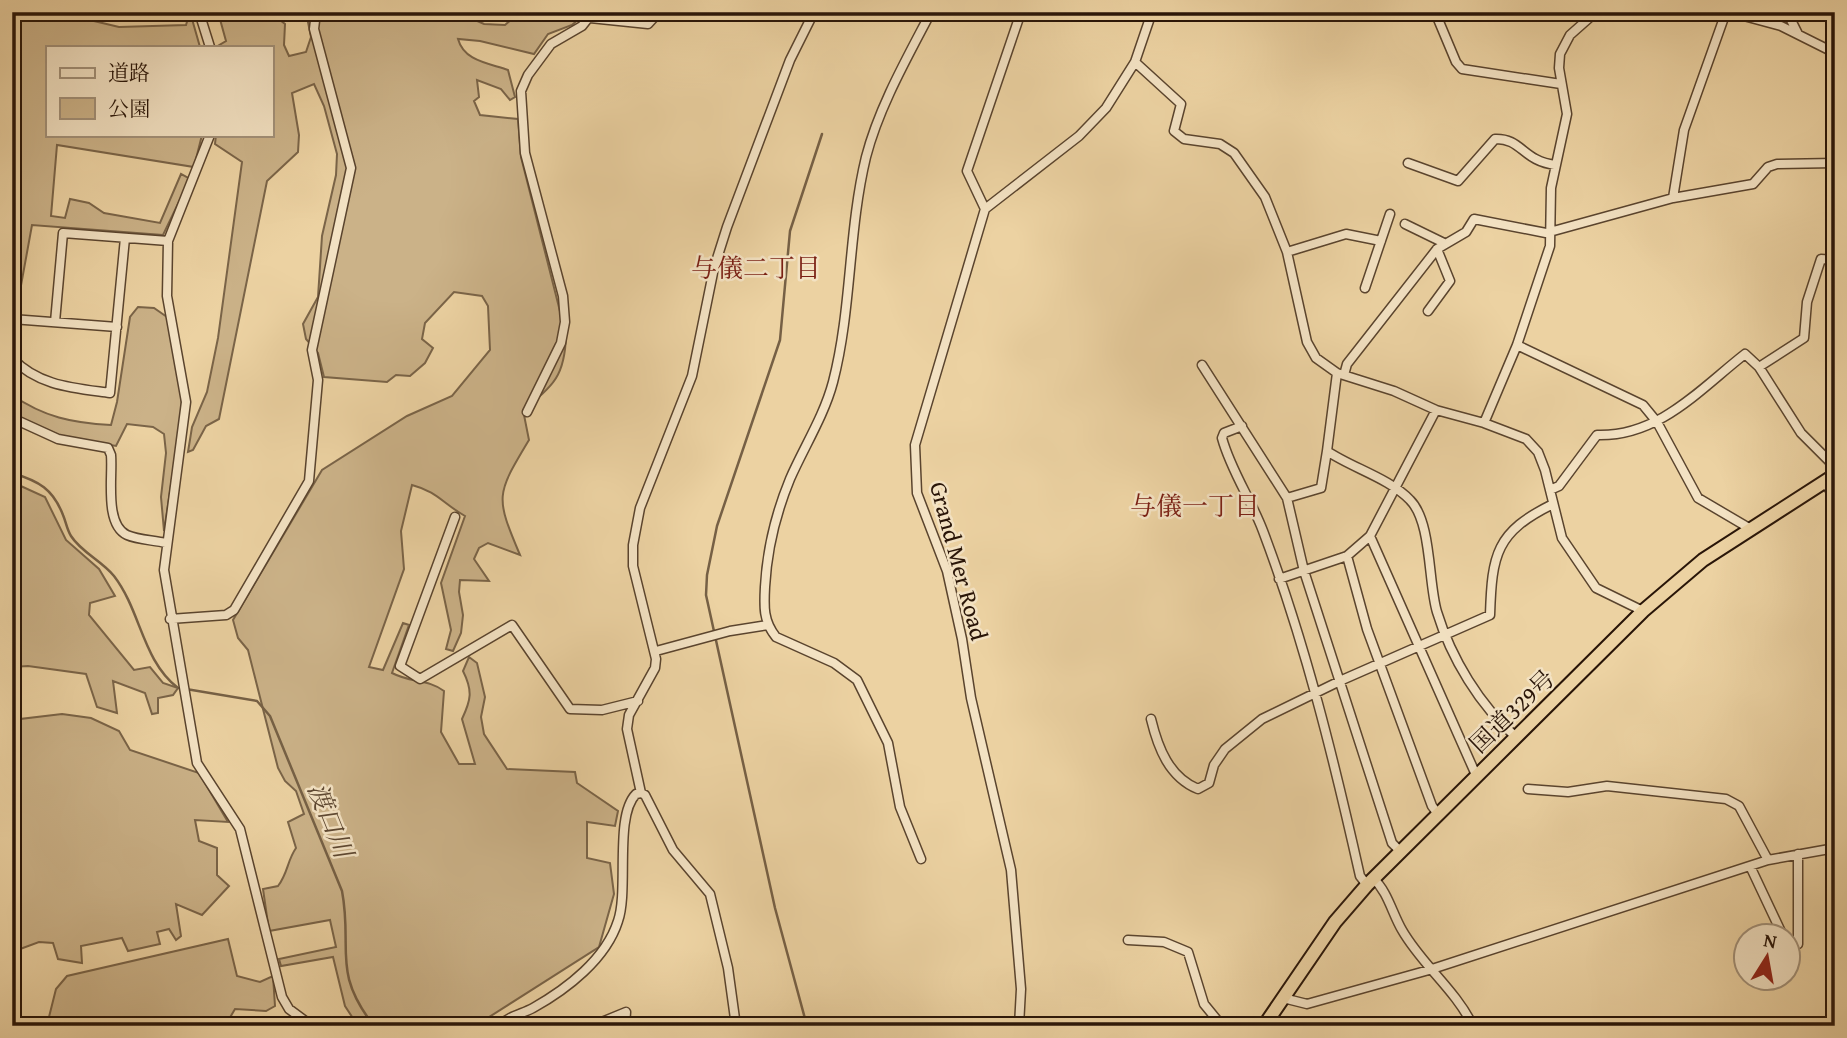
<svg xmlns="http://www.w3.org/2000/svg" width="1847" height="1038" viewBox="0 0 1847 1038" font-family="'Gentium Book Plus','Noto Serif JP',serif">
<rect width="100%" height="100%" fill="#ecd2a2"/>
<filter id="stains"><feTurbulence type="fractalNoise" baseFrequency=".00286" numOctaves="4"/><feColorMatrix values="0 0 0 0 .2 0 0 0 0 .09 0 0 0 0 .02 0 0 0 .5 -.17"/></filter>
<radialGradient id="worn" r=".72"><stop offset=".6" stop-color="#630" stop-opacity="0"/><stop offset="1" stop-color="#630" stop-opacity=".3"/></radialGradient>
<!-- green -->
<path fill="#cbb288" stroke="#7a6448" stroke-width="2" d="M12 12H81L94 21 119 27 186 25 190 12 200 47H47V135H202L194 167 57 145 51 216 65 218 70 199 89 203 104 213 160 223 181 174 190 179 163 235 32 225 20 291 12 288Z
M218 12H275L276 17 285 24 284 45 289 56 306 52 311 37 306 12H467L468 17 484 24 505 25 520 12H587L572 25 548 34 534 54 480 41 458 39C464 61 488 63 508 70L515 97 510 100 501 89 477 80 479 97 474 101 480 115 518 119 521 157 566 335C565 376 554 385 523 410L529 440C496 495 495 496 520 555L488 543 479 548 474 559 489 581 460 580 459 592 463 615 461 633 453 651 446 649 451 630 441 583 465 516C442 503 438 492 412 485L401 531 404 569 369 667 383 670 403 623 409 625 392 673C411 683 428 679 444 691L441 732 459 764H475L462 719C471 700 473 691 463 671L469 657 477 663 485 697 481 717 484 734 507 769 575 772 577 783 618 811 615 826 587 822V858L610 863 614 894 599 947 486 1019 482 1026H358L345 1006 333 957 281 966 279 959 336 947 330 920 269 931 263 889 278 886C288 873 287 861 296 848L288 822 304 814 296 791 285 781 278 768 248 650 238 638 233 620 322 470 407 416 452 396 490 350 488 306 482 296 454 292 425 323 422 339 433 348 425 363 410 376 396 375 387 382 324 377 318 353 306 339 303 324 318 297 322 236 336 175 337 154 324 106 314 84 292 93 299 135 298 152 267 181 219 419 206 426 193 450 188 452 192 427 207 392 218 338 242 162 215 144 216 135H271V47H216L226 41Z
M138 307 154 308 167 317 181 382 182 413 164 531 161 497 166 453 164 434 153 427 127 424 116 446 61 436 12 414V395C44 417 72 423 111 425L117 402 130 317Z
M12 482 45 497 66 540 99 569 115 596 90 603 89 615 134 670 150 667 163 683 178 688 173 695 158 698V713L152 714 145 693 113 681 117 713 97 707 86 674 28 666 12 667Z
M62 714 91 718 119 731 130 750 199 773 228 822 195 820 199 841 217 848V875L229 886 202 915 176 904 181 936 176 940 169 929 157 932 160 944 128 951 122 938 81 946 82 963 58 959 53 943 39 942 12 952V720Z
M228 939 237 976 260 982 273 976 275 1006 266 1011 235 1009 225 1026H20L49 1017 56 989 67 976Z"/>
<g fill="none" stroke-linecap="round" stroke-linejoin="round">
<!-- stream -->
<path stroke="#766045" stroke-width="2.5" d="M12 473C39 481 53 489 63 515 66 522 67 530 71 536 81 552 102 561 114 576 141 611 142 660 178 688
M186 689 257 701 270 716 342 891C353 949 331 971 374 1026
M807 1026 775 908 706 595 707 575 717 526 780 340 790 231 822 134"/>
<defs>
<path id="minor" d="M199 12 210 47
M1435 12 1456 62 1462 69 1561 84
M1729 12 1781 26 1835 53
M1787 12 1798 34
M1831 12 1835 55
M590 18 648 24 659 12
M1135 62 1181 104 1174 131 1184 139 1220 144 1234 153 1265 197 1287 252 1307 342 1316 358 1337 373 1394 391 1436 410 1484 423 1526 439 1538 452 1545 470 1562 538 1596 588 1643 611
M210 135 168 241 167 296 186 402 164 570 197 763 240 829 282 997 289 1009 312 1026
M1408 163 1458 181 1495 139C1522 138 1522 161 1556 165
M1673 198 1684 130 1726 12
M985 209 967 171 1021 12
M1405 224 1444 243
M1287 252 1346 234 1381 241
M1365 288 1390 214
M1428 311 1450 281 1437 249
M12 319 117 327
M55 322 63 233 168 241
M1517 345 1643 405 1657 422 1698 498 1749 528
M12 358C38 386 74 388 110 393L125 238
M1202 365 1287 498 1304 571 1392 843 1400 851
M1759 367 1804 338 1807 302 1821 259 1835 260
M1337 373 1327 451C1352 468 1389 478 1410 500 1432 522 1428 583 1437 612 1451 658 1480 706 1516 737
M1344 375 1347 364 1437 249 1466 232 1474 219 1546 233 1673 198 1753 184 1768 167 1777 164 1835 163
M527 412 561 343 565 322 563 296 525 153 521 91 528 75 551 44 582 26 593 12
M12 418 58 439 108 448 111 455C113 476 104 524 127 535 138 540 154 540 166 543
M1484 423 1517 345 1550 246 1551 188 1567 114 1559 68 1560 54 1570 35 1596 12
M1242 426 1224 433 1222 438C1231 471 1251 499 1263 531 1305 642 1334 760 1360 876L1367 885
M1824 481 1835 499
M1550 490 1559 486 1597 435C1659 437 1700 389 1745 354L1759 367 1801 433 1835 467
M1287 498 1321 488 1327 451
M455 517 400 666 420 679 512 625 570 709 602 710 638 701
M1370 536 1476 775
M1347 556 1367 629 1432 806 1438 814
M1279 579 1347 556 1370 536 1436 410
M170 619 226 615 234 610 309 481 318 380 312 350 351 168 314 29 316 12
M656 651 730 631 768 625
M1151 719C1158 748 1169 777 1198 789L1209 783 1214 765 1225 749 1262 719 1342 680 1490 615C1492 554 1496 532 1553 504
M1528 789 1568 792 1607 786 1726 799 1739 806 1768 860
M921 859 900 807 888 743 857 680 834 663 776 637C763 621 764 606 765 587 767 550 776 513 790 479 804 447 824 416 833 382 852 309 848 231 866 157 879 107 907 58 931 12
M1750 866 1783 936
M1373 878C1388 892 1392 913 1402 930 1422 965 1455 989 1473 1026
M1128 940 1164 942 1188 952 1204 1004 1222 1026
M1787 943 1798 944V854
M1283 998 1307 1004 1429 970 1768 860 1835 848
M500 1026C508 1016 522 1014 533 1008 567 989 606 959 618 921 629 890 614 816 636 794L641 793
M592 1026 626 1012 625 1026
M736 1026 728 968 710 894 673 850 645 795 641 793 627 729 629 715 655 668 656 659 633 566V545L640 508 692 376 714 268 727 227 790 60 814 12
M1019 1026 1021 989 1011 870 971 698 962 639 947 571 917 493 915 445 985 209 1079 136 1106 108 1135 62 1152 12"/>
<path id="trunk" d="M1264 1026 1335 922 1367 885 1643 611 1703 560 1835 475"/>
</defs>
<!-- minor casing -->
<use href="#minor" stroke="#5a442e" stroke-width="11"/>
<!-- trunk casing -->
<use href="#trunk" stroke="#291508" stroke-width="16"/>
<!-- minor -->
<use href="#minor" stroke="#f3e2c3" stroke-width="8"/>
<!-- trunk -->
<use href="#trunk" stroke="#ecd2a2" stroke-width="12"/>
</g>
<g text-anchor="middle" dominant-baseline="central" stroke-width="5" stroke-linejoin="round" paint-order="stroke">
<!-- street labels -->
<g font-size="24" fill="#291508" stroke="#f3e2c3">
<text transform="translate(959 561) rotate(75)">Grand Mer Road</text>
<text transform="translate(1512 711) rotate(-44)">国道329号</text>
</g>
<!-- neighbourhood labels -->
<g font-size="26" fill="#7a1f14" stroke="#f3e2c3">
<text x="756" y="267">与儀二丁目</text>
<text x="1195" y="505">与儀一丁目</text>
</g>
<!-- water labels -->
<g font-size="26" font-style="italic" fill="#5d4731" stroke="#f3e2c3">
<text transform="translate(331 820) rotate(68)">渡口川</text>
</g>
</g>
<!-- margin -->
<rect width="1847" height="1038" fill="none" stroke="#ecd2a2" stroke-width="42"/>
<rect x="14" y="14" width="1819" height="1010" fill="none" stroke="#291508" stroke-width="3.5"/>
<rect x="21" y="21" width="1805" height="996" fill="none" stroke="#291508" stroke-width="2"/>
<!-- legend -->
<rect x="46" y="46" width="228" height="91" fill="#f3e2c3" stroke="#a29078" stroke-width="2"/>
<rect x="60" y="68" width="35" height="10" fill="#f3e2c3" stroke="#a29078" stroke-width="2"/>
<text x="108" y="80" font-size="21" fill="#291508">道路</text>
<rect x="60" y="98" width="35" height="21" fill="#cbb288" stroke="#a29078" stroke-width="2"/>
<text x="108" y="116" font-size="21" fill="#291508">公園</text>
<!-- north arrow -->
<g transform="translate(1767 957) rotate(11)"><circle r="33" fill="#f3e2c3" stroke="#a29078" stroke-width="2"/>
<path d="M0-5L12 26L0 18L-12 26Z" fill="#8f2418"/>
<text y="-10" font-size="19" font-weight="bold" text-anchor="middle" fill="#291508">N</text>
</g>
<rect width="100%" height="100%" filter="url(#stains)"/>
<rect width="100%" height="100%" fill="url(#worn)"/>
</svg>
